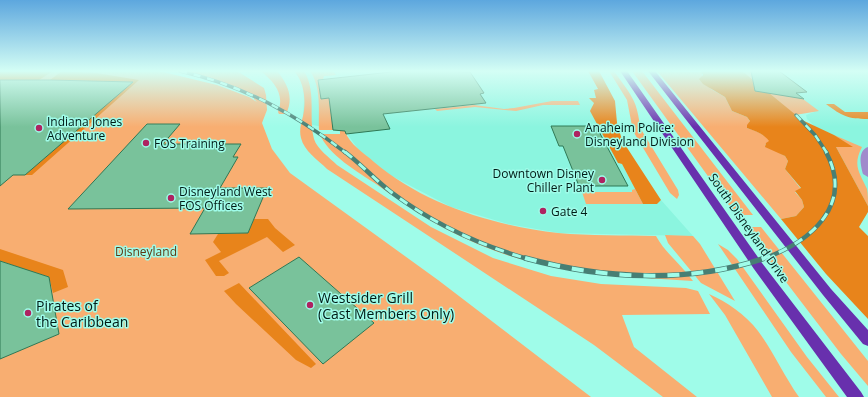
<svg xmlns="http://www.w3.org/2000/svg" width="868" height="397" viewBox="0 0 868 397" font-family="'Open Sans',sans-serif">
<rect width="100%" height="100%" fill="#9ffce9"/>
<!-- built -->
<path fill="#8bf5df" d="M294 71H588L598 90H594L597 98 592 100 594 103 592 105 619 164H622L643 204H657L661 200 693 236 559 233 508 224 451 207 386 173 358 149 345 131 333 130 332 126H318L308 124 303 116 304 99 303 87 300 79Z
M779 71H868V206L836 147 807 119 806 115 814 112 794 93H806Z"/>
<!-- green -->
<path fill="#f8ae71" d="M0 71H159L217 85 249 97 257 102 254 99V95L226 83 180 71H237L253 81 264 88 266 95 267 110 262 123 272 149 290 173 438 280 591 397H0Z
M261 71H277C288 84 294 98 286 114H279L278 112C285 94 274 82 261 71Z
M294 71H304C317 92 308 117 314 139 317 149 330 158 337 165L431 227 493 258 551 276 601 284 686 288 698 291 710 314 622 315 634 347 697 397H663L594 345 327 169C318 160 304 151 301 138 299 130 301 124 303 116 306 102 305 83 294 71Z
M310 71H333L336 75 324 76 323 79 319 80 321 99 329 98 333 130H319C318 111 322 88 310 71Z
M609 71H614C622 83 634 96 637 110 639 117 639 124 642 131L678 190 679 195 677 199 670 193 633 131 627 100Z
M632 71H642L753 215H736Z
M657 71 702 72V78L711 89 725 97 732 111 747 117 750 121 747 128C756 131 764 134 770 141L765 145 785 156 788 161 785 169 801 189 795 192 802 200 804 207 796 216 781 219Z
M733 71H779L807 92 795 93 819 111 795 115Z
M552 101H578L580 105H543L516 111 475 107 437 111 435 109 474 105 504 109 514 108Z
M340 130 345 131C349 144 364 153 374 162 423 204 495 226 558 233 590 236 624 235 656 236 665 253 682 265 693 281 612 276 535 273 460 236 430 222 403 203 376 184 359 173 327 154 320 134H340Z
M834 135 862 147C852 166 860 173 867 189 868 194 868 201 868 206L836 147H852Z
M635 189 643 204H586L582 192H632V190Z
M744 227H761L868 361V386L841 354Z
M665 235 693 236 700 244 735 301 701 283 668 243Z
M718 244 728 250 737 259 807 357 839 397H826L791 352Z
M709 294C727 302 745 314 758 331 773 351 784 376 799 397H772L725 315Z"/>
<!-- forest -->
<path fill="#e8841b" d="M0 71H53L39 80H0Z
M62 71 96 73 139 80 32 175H25L132 82 50 80Z
M588 71H599L615 101 617 123 622 140 661 200 657 204H643L622 164 618 163 590 111 594 103 589 98H596L594 90 598 89Z
M701 71H742L802 120 834 135 853 147H836L868 206V212L859 227 868 236V319L826 274 781 219 796 216 804 207 802 200 795 191 801 188 785 169 788 161 785 156 765 147 766 143 769 141C764 134 756 131 747 128V125L750 121 747 117 732 111 725 97 703 84 699 79 703 75Z
M826 104H834L845 112H868V119C848 119 842 116 826 104Z
M254 219H268L275 228 295 245 283 252 267 237 219 261 229 273 224 276H216L205 260 221 252 213 242 218 234 248 233Z
M0 249 63 270 68 287 53 293 49 277 0 261Z
M239 283 316 364 311 368 296 360 236 304 224 291Z"/>
<!-- building -->
<path fill="#79c29b" stroke="#2f7855" d="M400 71 470 72 484 93 480 94 486 103 383 114 390 129 346 134 345 131 333 130 329 98 321 99 318 80Z
M751 71H779L807 92 796 93 804 99 755 91Z
M0 80H50L133 82 25 175H13L0 186Z
M147 124H180L163 144H241L233 157H238L220 188H267L248 233 190 234 205 208 68 209Z
M551 126H596L628 186H579L563 146H559Z
M299 257 374 323 323 364 249 288Z
M0 261 49 277 59 334 0 359Z"/>
<g fill="none" stroke-linecap="round" stroke-linejoin="round">
<!-- minor -->
<path fill="#a08acc" fill-rule="evenodd" d="M868 147V177L863 174C861 166 857 151 868 147Z"/>
<!-- major -->
<path fill="#6830ad" fill-rule="evenodd" d="M620 71H627L762 263 861 392 864 397H847L754 269Z
M648 71H655L831 289 868 330V346L863 344 823 295Z"/>
<defs>
<path id="rail-far2" d="M180 71C244 86 294 113 346 153
M796 115 815 135 827 153"/>
<path id="rail-far1" d="M345 152C361 164 375 180 391 192 432 223 479 245 528 259
M762 259C809 243 855 206 826 152"/>
<path id="rail" d="M525 258C602 279 688 284 765 258"/>
</defs>
<!-- rail-far2 casing -->
<use href="#rail-far2" stroke="#477f74" stroke-width="3.5"/>
<!-- rail-far1 casing -->
<use href="#rail-far1" stroke="#477f74" stroke-width="4.5"/>
<!-- rail casing -->
<use href="#rail" stroke="#477f74" stroke-width="5.5"/>
<!-- rail-far2 -->
<use href="#rail-far2" stroke="#9ffce9" stroke-width="2.5" stroke-dasharray="7" stroke-linecap="butt"/>
<!-- rail-far1 -->
<use href="#rail-far1" stroke="#9ffce9" stroke-width="3" stroke-dasharray="9" stroke-linecap="butt"/>
<!-- rail -->
<use href="#rail" stroke="#9ffce9" stroke-width="4" stroke-dasharray="12" stroke-linecap="butt"/>
</g>
<!-- sky -->
<linearGradient id="sky" x2="0" y2="1"><stop stop-color="#5da7de"/><stop offset="0.56" stop-color="#d4fef5"/><stop offset="1" stop-color="#d4fef5" stop-opacity="0"/></linearGradient>
<rect width="868" height="127" fill="url(#sky)"/>
<!-- markers -->
<g fill="#ae2361" stroke="#9ffce9" stroke-width="1.5">
<circle cx="39" cy="128" r="4"/>
<circle cx="577" cy="134" r="4"/>
<circle cx="146" cy="143" r="4"/>
<circle cx="602" cy="180" r="4"/>
<circle cx="171" cy="198" r="4"/>
<circle cx="543" cy="211" r="4"/>
<circle cx="310" cy="305" r="4"/>
<circle cx="28" cy="313" r="4"/>
</g>
<g text-anchor="middle" dominant-baseline="central" stroke-width="3" stroke-linejoin="round" paint-order="stroke">
<!-- poi labels -->
<g font-size="12" fill="#001b16" stroke="#9ffce9" text-anchor="start">
<text x="47" y="121">Indiana Jones<tspan x="47" dy="14">Adventure</tspan></text>
<text x="585" y="127">Anaheim Police:<tspan x="585" dy="14">Disneyland Division</tspan></text>
<text x="154" y="143">FOS Training</text>
<text x="594" y="173" text-anchor="end">Downtown Disney<tspan x="594" dy="14">Chiller Plant</tspan></text>
<text x="179" y="191">Disneyland West<tspan x="179" dy="14">FOS Offices</tspan></text>
<text x="551" y="211">Gate 4</text>
</g>
<!-- street labels -->
<g font-size="12" fill="#001b16" stroke="#9ffce9">
<text transform="translate(749 228) rotate(55)">South Disneyland Drive</text>
</g>
<!-- park labels -->
<g font-size="12" fill="#5f3712" stroke="#9ffce9">
<text x="146" y="251">Disneyland</text>
</g>
<!-- near-poi labels -->
<g font-size="14" fill="#001b16" stroke="#9ffce9" text-anchor="start">
<text x="318" y="297">Westsider Grill<tspan x="318" dy="16">(Cast Members Only)</tspan></text>
<text x="36" y="305">Pirates of<tspan x="36" dy="16">the Caribbean</tspan></text>
</g>
</g>
</svg>
